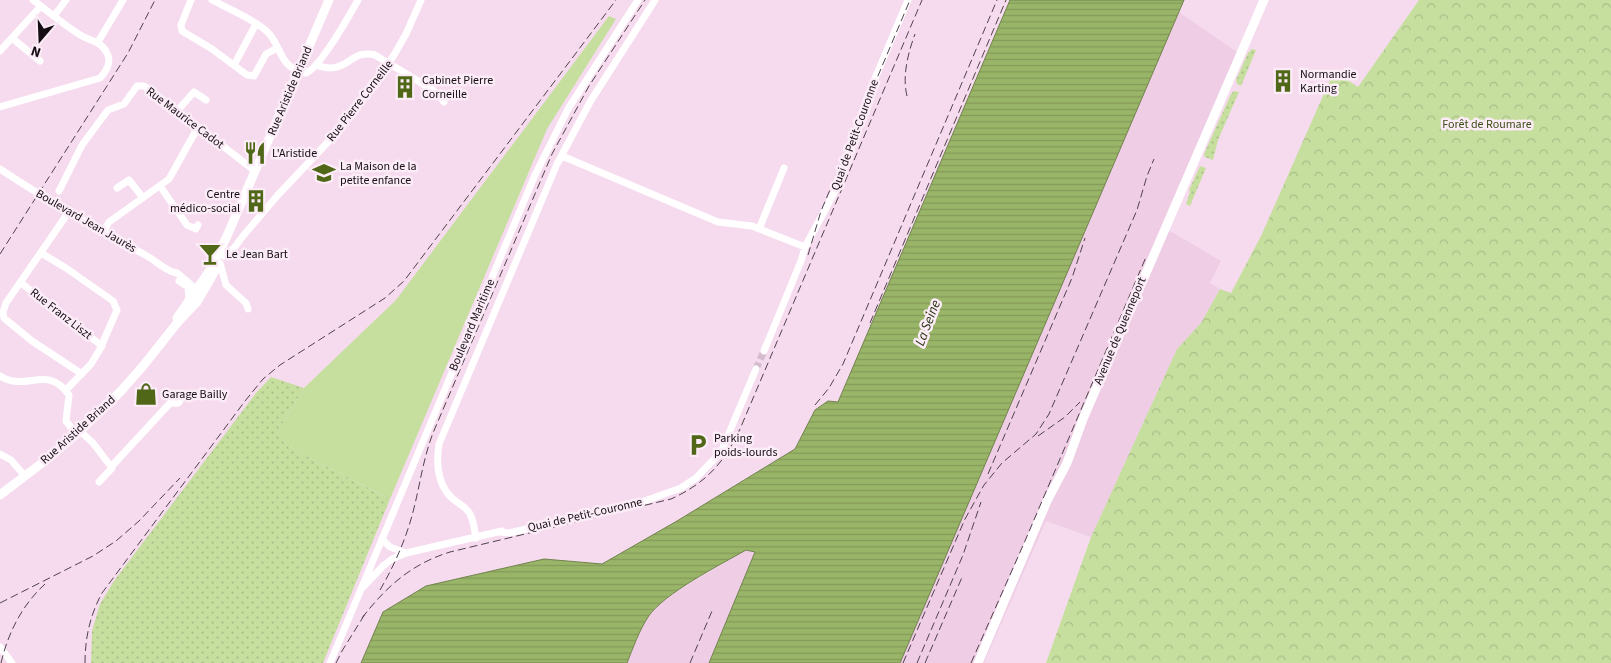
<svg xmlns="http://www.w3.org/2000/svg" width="1611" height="663" viewBox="0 0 1611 663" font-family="'Source Sans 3',sans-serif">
<defs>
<pattern id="grass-dots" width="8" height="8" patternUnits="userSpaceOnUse" patternTransform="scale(1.25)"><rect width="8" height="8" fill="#c6df9f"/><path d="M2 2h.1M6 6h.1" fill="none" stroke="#a9be88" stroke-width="1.8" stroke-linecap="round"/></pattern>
<pattern id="forest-crowns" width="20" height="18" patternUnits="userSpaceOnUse" patternTransform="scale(1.25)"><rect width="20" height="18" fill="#c6df9f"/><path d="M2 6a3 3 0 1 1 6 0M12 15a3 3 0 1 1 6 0" fill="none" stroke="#a9be88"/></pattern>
<pattern id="water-rules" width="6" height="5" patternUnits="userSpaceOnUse" patternTransform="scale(1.25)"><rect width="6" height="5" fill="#99b568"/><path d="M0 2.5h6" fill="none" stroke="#839a59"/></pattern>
</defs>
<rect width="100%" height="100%" fill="#f6dbee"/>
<!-- built -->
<path fill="#efcde5" d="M1164 2 1237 52 1161 227 1177 235 1221 261 1210 283 1220 289 1201 323 1177 349 1091 537 1046 521 984 663H869Z
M746 550 755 552 709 663H627L641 630 648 617 658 606 674 593Z"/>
<!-- grass -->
<path fill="url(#grass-dots)" d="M1252 49 1256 50 1241 86 1237 84 1236 80 1248 53Z
M1234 91 1239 92 1218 140 1213 160 1205 157 1204 154 1231 94Z
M1200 166 1206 168 1190 206 1186 204 1190 192 1189 190Z
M271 377 304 388 277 433 289 447 390 499 323 663H91L92 631 100 604 114 581 256 393Z"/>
<!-- forest -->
<path fill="url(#forest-crowns)" d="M1419 0H1611V663H1046L1091 537 1177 349 1201 323 1220 289 1231 293 1261 236 1334 71 1358 87Z"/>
<!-- green -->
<path fill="#c6df9f" d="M609 16 616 19 547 129 390 499 289 447 277 433 304 388 396 300Z"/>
<!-- water -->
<path fill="url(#water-rules)" stroke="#71834e" d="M1010 0H1184L900 663H709L755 552 746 550C720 565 664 593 648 617 639 631 633 648 627 663H361L383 612 426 586 544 559 602 564 677 521 795 449 815 410 828 401 838 402Z"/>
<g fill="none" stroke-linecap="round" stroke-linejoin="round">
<!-- minor-tunnel -->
<path stroke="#d4bccd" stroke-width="7" stroke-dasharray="7 3.5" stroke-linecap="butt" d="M756 369 764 351"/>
<!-- minor -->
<path stroke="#fff" stroke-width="7" d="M191 0 181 25 182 31 212 49 247 75 254 76 266 54 277 48
M212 0C227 8 262 23 271 36 283 53 281 68 306 73 321 67 349 16 358 0
M54 16 66 0
M12 38 40 61
M98 42 123 0
M0 51 41 6
M234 65 256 24
M316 65C348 77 349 48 375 55L433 90 444 102
M0 107 100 78C106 72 112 62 107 53 102 42 91 41 82 36 65 26 49 12 33 0
M177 111 194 92 206 100
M562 156 718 222 752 226 805 247
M0 169C48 201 97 228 147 256 156 261 167 272 177 273L197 290
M160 186 187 225 196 229 198 225
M117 188 129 180 143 198
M59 191 82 145 108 110 124 104 137 86H144L149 89 255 171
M68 213 6 303 3 312 4 318 32 341 82 374
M759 229 784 168
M103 232 109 222 169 179 198 127
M41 253 66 268 113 301 117 310 100 349 91 364 66 390
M224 256 234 248 243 236 277 196 327 143 374 85 394 55 406 34 421 0
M220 263 226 285 246 303 248 309
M179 281 188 287 189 300
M21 283 102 346
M764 351 801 261 805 247 840 182 871 88 908 0
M0 376C27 393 47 363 69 395L66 421 76 434
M171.5 399a4.5 4.5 0 1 1 9 0a4.5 4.5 0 1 1-9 0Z
M80 431 93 443 112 468 99 482
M0 454 11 460 25 476
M111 467 172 401
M500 532 509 533 639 503 681 488 696 478 721 452 756 369
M476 538C474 529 474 518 468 511 464 506 458 503 453 499 437 485 436 464 439 444L557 164 590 102 655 0
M382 539 390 547 406 553
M363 587 383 566 392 559 406 553 502 531
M0 647 12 663
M330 663 535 175 568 109 638 0"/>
<!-- major -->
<path stroke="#fff" stroke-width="9" d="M178 322 177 318 210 270 227 236 329 0
M0 495 46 460 80 431 121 391 143 366 178 322 197 302 216 269
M978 663 1047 501 1067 463 1083 419 1264 0"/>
<!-- rail -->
<path stroke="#4f424c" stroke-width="1" stroke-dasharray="8 4" stroke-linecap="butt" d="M907 96C902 76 908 53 915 34
M0 254 128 53 155 0
M808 255 821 211 910 0
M870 323 1006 0
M815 405 829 388 843 364 997 0
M1038 436 1065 417 1080 402
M988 474 1072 278 1085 238
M380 590C394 566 406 539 413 512 420 485 423 459 433 433L552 154 589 86 645 0
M0 603 93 556 116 541 139 521 180 478
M362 618C386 587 411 564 450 552L671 499C706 483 724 463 740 429L922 0
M1 663C8 633 22 605 45 584
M85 663C85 638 90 615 102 593L245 401 263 379 280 365 385 298 404 281 616 0
M336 663 342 651 365 614
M690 663 712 611
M903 663 965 519 984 485 1002 463 1036 434 1049 414 1137 210 1147 176 1154 159
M917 663 963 555 981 502
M925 663 963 575
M971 663 1025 541 1146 257"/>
</g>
<!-- icons -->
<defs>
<symbol id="building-bare" viewBox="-9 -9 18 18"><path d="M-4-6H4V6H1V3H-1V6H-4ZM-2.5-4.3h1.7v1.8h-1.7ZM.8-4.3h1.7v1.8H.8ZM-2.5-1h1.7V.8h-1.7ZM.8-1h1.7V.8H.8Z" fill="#4f6717" stroke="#fcecf7" stroke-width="2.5" paint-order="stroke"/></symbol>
<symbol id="restaurant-bare" viewBox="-9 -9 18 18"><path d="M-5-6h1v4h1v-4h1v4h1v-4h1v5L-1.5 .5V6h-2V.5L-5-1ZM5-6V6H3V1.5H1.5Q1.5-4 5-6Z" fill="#4f6717" stroke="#fcecf7" stroke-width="2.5" paint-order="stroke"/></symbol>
<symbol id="school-bare" viewBox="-9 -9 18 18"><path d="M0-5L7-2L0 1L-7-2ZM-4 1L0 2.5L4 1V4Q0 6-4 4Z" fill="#4f6717" stroke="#fcecf7" stroke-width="2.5" paint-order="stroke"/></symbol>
<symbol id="bar-bare" viewBox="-9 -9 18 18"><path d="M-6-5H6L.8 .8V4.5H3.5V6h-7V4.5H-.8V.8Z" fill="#4f6717" stroke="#fcecf7" stroke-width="2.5" paint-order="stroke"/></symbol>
<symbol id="shop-bare" viewBox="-9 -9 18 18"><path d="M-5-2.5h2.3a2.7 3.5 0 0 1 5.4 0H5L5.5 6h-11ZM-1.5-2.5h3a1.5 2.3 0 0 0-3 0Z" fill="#4f6717" stroke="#fcecf7" stroke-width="2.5" paint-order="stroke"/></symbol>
<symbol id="parking-bare" viewBox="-9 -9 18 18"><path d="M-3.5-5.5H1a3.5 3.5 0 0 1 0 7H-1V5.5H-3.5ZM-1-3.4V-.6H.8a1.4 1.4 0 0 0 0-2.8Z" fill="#4f6717" stroke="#fcecf7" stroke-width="2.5" paint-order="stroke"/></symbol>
</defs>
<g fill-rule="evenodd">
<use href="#building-bare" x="1267" y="65" width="32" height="32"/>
<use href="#building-bare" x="389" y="71" width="32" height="32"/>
<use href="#restaurant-bare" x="239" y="137" width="32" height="32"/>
<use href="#school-bare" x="308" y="157" width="32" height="32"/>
<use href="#building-bare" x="240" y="185" width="32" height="32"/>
<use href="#bar-bare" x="194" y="238" width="32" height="32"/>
<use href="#shop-bare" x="130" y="378" width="32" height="32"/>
<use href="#parking-bare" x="682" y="429" width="32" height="32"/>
</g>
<g text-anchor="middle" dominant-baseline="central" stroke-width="5" stroke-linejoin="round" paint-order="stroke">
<!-- poi labels -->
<g font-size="12" fill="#150d13" stroke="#fcecf7" text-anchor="start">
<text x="1300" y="74">Normandie<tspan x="1300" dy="14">Karting</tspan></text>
<text x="422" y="80">Cabinet Pierre<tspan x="422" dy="14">Corneille</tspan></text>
<text x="272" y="153">L'Aristide</text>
<text x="340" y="166">La Maison de la<tspan x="340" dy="14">petite enfance</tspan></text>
<text x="240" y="194" text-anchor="end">Centre<tspan x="240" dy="14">médico-social</tspan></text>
<text x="226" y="254">Le Jean Bart</text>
<text x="162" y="394">Garage Bailly</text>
<text x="714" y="438">Parking<tspan x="714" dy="14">poids-lourds</tspan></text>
</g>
<!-- street labels -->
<g font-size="12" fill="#150d13" stroke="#fcecf7">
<text transform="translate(290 91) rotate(-67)">Rue Aristide Briand</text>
<text transform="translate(360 101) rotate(-52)">Rue Pierre Corneille</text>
<text transform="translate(185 118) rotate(37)">Rue Maurice Cadot</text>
<text transform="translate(855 135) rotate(-70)">Quai de Petit-Couronne</text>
<text transform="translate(86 221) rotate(30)">Boulevard Jean Jaurès</text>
<text transform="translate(61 314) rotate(38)">Rue Franz Liszt</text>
<text transform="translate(472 325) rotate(-67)">Boulevard Maritime</text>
<text transform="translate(1120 331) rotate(-67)">Avenue de Quenneport</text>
<text transform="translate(78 430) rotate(-42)">Rue Aristide Briand</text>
<text transform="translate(585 515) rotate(-13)">Quai de Petit-Couronne</text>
</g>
<!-- park labels -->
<g font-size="12" fill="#3c4e17" stroke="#fcecf7">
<text x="1487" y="124">Forêt de Roumare</text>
</g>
<!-- water labels -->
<g font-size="14" font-style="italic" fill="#293413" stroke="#fcecf7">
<text transform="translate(928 323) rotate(-69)">La Seine</text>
</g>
</g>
<!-- north arrow -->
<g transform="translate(40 40) rotate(199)" stroke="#fcecf7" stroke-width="4" paint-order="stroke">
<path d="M0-4L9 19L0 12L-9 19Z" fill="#150d13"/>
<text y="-8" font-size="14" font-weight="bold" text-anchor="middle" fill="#150d13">N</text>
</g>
</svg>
